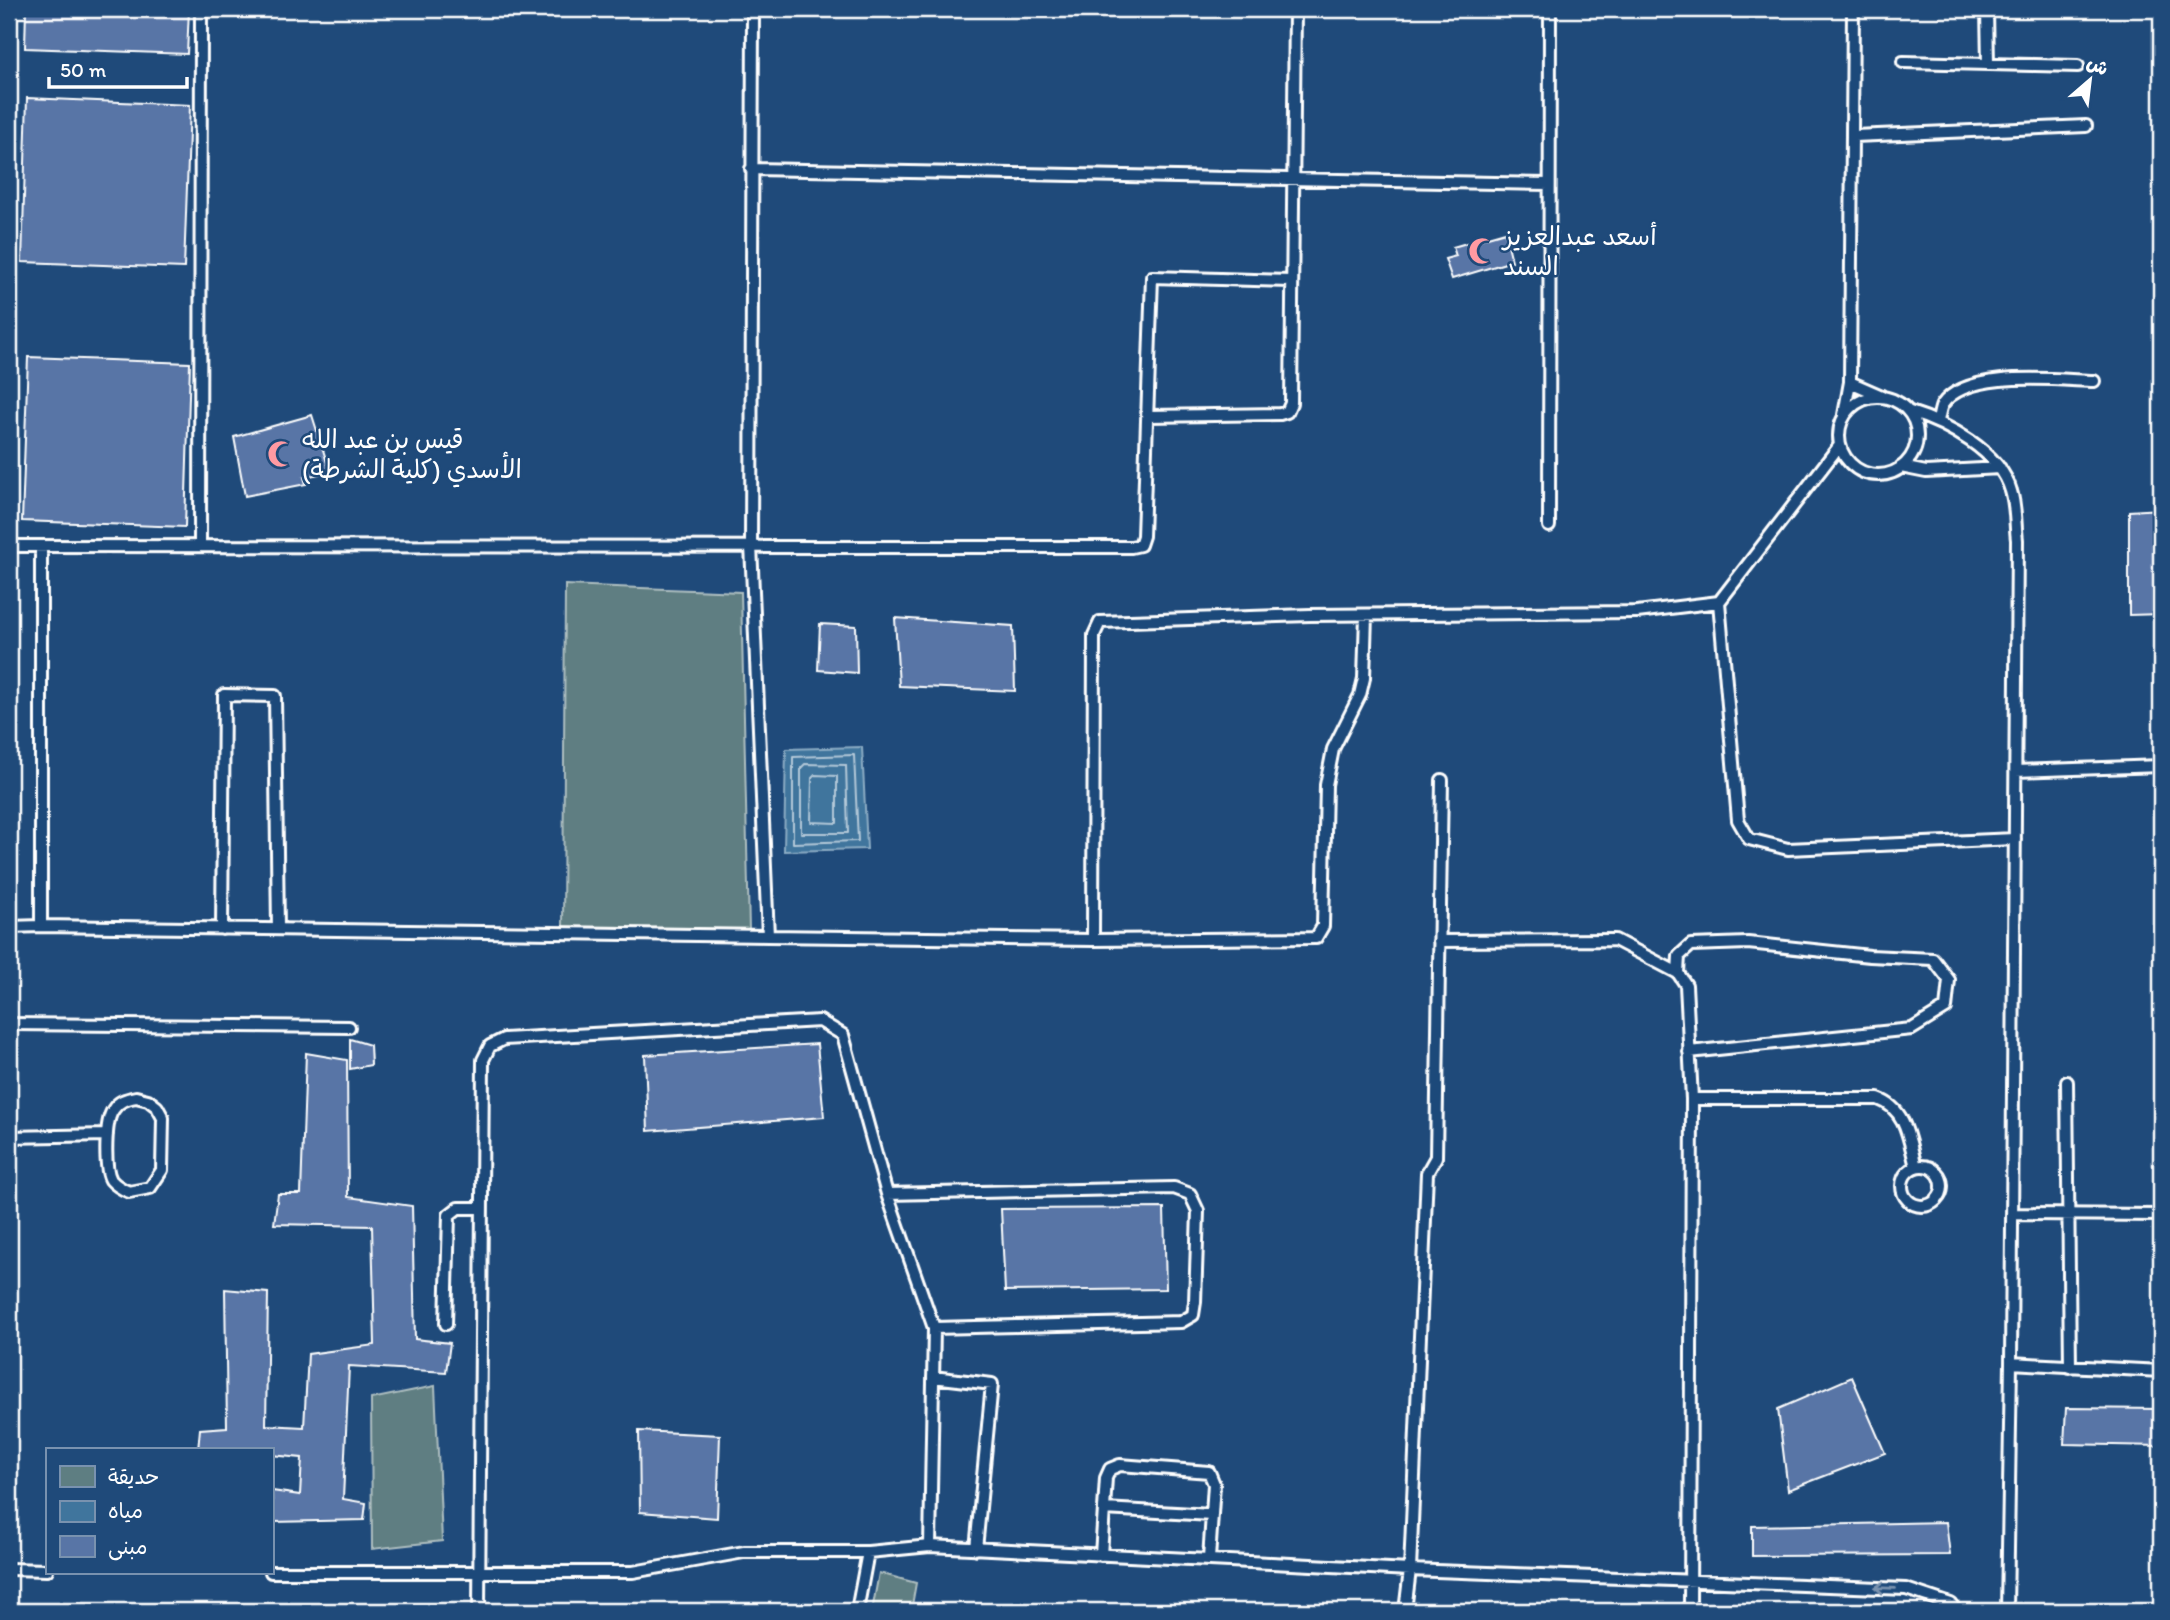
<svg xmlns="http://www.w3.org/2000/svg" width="2170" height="1620" viewBox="0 0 2170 1620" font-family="Itim,'Playpen Sans Arabic',sans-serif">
<rect width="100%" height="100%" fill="#1f4a7a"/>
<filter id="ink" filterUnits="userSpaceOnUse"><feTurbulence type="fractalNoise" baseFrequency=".0143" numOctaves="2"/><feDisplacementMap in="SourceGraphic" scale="14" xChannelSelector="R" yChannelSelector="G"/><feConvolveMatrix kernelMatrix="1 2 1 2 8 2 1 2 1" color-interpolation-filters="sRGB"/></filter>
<g filter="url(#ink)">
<!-- green -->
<path fill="#5e7e82" stroke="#aebec0" stroke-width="2" d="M565 585 741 592 749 930 563 933Z
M435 1386 442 1541 372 1549 371 1399Z
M879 1573 916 1583 911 1611H872Z
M240 1604V1611H134V1608Z"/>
<!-- water -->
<path fill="#40759d" stroke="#8cacc4" stroke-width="2" d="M862 747 867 849 784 851 786 749Z"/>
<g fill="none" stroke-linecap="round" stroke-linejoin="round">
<!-- shore -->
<path stroke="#b3c8d8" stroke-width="2" d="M854 755 858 841 793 843V757Z
M805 764 846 765 848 833H801V768Z
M815 775 837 776V823L811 822 812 778Z"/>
</g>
<!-- building -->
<path fill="#5875a6" stroke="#fff" stroke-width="2" d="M26 9H189L187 54 25 48Z
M27 98 190 105 184 268 22 262Z
M1505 232 1512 261 1452 279 1445 259 1456 256 1453 247Z
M28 357 190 363 185 527 22 521Z
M312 415 330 472 304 477 306 484 245 496 234 437Z
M2161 509V614L2129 615V511Z
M895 618 1013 626 1015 691 899 686Z
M820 624 856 626 857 673 818 670Z
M350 1039 370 1045 371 1065 350 1069Z
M817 1044 824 1117 648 1131 645 1055Z
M306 1053 347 1060 348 1197 412 1206 415 1339 450 1343 446 1372 349 1366 343 1499 366 1503 364 1520 273 1522 272 1491 300 1495 302 1458 271 1455V1450H198L200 1429 227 1427 225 1289 268 1293 266 1425 304 1427 308 1354 375 1345 372 1226 274 1224 278 1194H301Z
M1164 1208 1166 1289 1005 1291 1001 1209Z
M1852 1377 1885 1453 1788 1490 1778 1409Z
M2066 1408 2161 1409V1446L2064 1444Z
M639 1431 720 1435 717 1518 640 1512Z
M1946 1522 1950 1555 1752 1556V1526Z"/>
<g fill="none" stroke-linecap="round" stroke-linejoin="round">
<defs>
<path id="service" d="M753 9 751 545 768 936 1093 940 1316 938 1323 926 1326 785 1333 749 1360 695 1364 678 1366 615
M1987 9 1988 64
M1903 62 2078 66
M1854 136 2086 126
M751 169 1549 184
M1850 382 1882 396
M1839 436a39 39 0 1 1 78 0a39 39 0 1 1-78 0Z
M1910 412C1946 423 2000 451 2011 491 2016 506 2015 524 2017 540L2011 1363 2161 1371
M1844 415 1850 382 1853 9
M1149 416 1280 414 1287 412 1291 403 1295 9
M1938 421C1939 417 1940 409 1942 405 1965 369 2057 380 2094 381
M1840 445 1719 602 1738 820 1749 839 1788 849 2015 839
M1901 467 1926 472 2000 468
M1549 526 1550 9
M200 545 201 9
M9 546 1131 547 1140 545 1143 536 1152 277 1291 281
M41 546V926L768 936
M2016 771 2161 766
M9 927 41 926
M222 929 224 695 275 696 278 929
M1093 940 1094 635 1100 622 1310 615 1637 612 1719 602
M1439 941 1615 940 1678 973 1686 985 1692 1099 1690 1611
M1678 973 1679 956 1691 945 1748 943 1870 956 1933 959 1949 980 1946 1008 1912 1029 1689 1052
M9 1024 349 1027
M2067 1082 2070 1367
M136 1097 148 1100 157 1107 163 1118 162 1170 150 1188 129 1192C122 1189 116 1186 111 1180 104 1168 105 1121 113 1110 118 1101 126 1099 136 1097Z
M1692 1099H1878C1907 1109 1909 1141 1916 1167
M9 1137 107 1135
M1902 1186a20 20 0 1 1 40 0a20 20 0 1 1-40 0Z
M887 1194 1174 1188 1190 1194 1198 1211 1195 1302 1193 1315 1181 1322 934 1328
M2012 1214 2161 1215
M446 1324 449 1215 458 1208H482
M933 1377 992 1384 976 1549
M1104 1509 1212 1515
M1101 1555 1106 1478 1110 1469 1120 1465 1209 1472 1214 1484 1209 1559
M9 1569 47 1570
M271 1572H633L744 1552H868L930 1546 1410 1570 1906 1589 1951 1604 1956 1611
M479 1611 483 1060 490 1046 504 1039 820 1021 843 1035 887 1194 934 1328 930 1546
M857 1611 868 1552
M1405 1611 1410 1570 1427 1173 1436 1157 1442 780
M2007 1611 2011 1363"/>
</defs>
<!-- service casing -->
<use href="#service" stroke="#fff" stroke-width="16"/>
<!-- service -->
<use href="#service" stroke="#1f4a7a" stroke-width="10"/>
</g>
<!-- one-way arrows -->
<defs><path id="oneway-shaft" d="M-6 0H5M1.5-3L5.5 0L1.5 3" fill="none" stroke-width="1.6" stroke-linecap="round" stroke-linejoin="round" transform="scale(1.75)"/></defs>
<use stroke="#7992af" href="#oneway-shaft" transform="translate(1885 1588) rotate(-178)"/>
</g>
<!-- icons -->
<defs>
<symbol id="mosque-bare" viewBox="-9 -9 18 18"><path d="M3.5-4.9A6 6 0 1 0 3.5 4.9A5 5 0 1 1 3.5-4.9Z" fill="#ff9aa2" stroke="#1f4a7a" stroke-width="2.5" paint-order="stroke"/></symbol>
</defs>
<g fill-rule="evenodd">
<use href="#mosque-bare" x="1463" y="232" width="38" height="38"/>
<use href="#mosque-bare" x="262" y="435" width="38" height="38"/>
</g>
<g text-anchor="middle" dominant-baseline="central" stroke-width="5" stroke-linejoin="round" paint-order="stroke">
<!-- poi labels -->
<g font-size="26" fill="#fff" stroke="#1f4a7a" text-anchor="start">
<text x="1503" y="236">أسعد عبدالعزيز<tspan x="1503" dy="30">السند</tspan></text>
<text x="302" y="439">قيس بن عبد الله<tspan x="302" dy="30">الأسدي (كلية الشرطة)</tspan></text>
</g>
</g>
<!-- margin -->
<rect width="2170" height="1620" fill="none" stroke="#1f4a7a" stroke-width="35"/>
<rect x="18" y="18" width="2135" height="1585" fill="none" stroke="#fff" stroke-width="2.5" filter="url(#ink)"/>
<!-- legend -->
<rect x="46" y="1448" width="228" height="126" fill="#1f4a7a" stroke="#7992af" stroke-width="2"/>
<rect x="60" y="1466" width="35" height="21" fill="#5e7e82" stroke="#7992af" stroke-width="2"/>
<text x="108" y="1484" font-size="21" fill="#ffffff">حديقة</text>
<rect x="60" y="1501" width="35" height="21" fill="#40759d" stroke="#7992af" stroke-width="2"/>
<text x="108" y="1518" font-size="21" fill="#ffffff">مياه</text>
<rect x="60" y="1536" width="35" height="21" fill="#5875a6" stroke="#7992af" stroke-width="2"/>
<text x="108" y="1554" font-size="21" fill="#ffffff">مبنى</text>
<!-- north arrow -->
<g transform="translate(2090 80) rotate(28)" stroke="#1f4a7a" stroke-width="5" paint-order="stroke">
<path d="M0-5L12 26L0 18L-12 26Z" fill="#ffffff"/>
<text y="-10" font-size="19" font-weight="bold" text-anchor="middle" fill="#ffffff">ش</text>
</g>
<!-- scale -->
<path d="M49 77v10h138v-10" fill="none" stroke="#ffffff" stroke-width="3.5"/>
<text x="60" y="77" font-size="21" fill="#ffffff" stroke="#1f4a7a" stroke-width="5" paint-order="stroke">50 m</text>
</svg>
